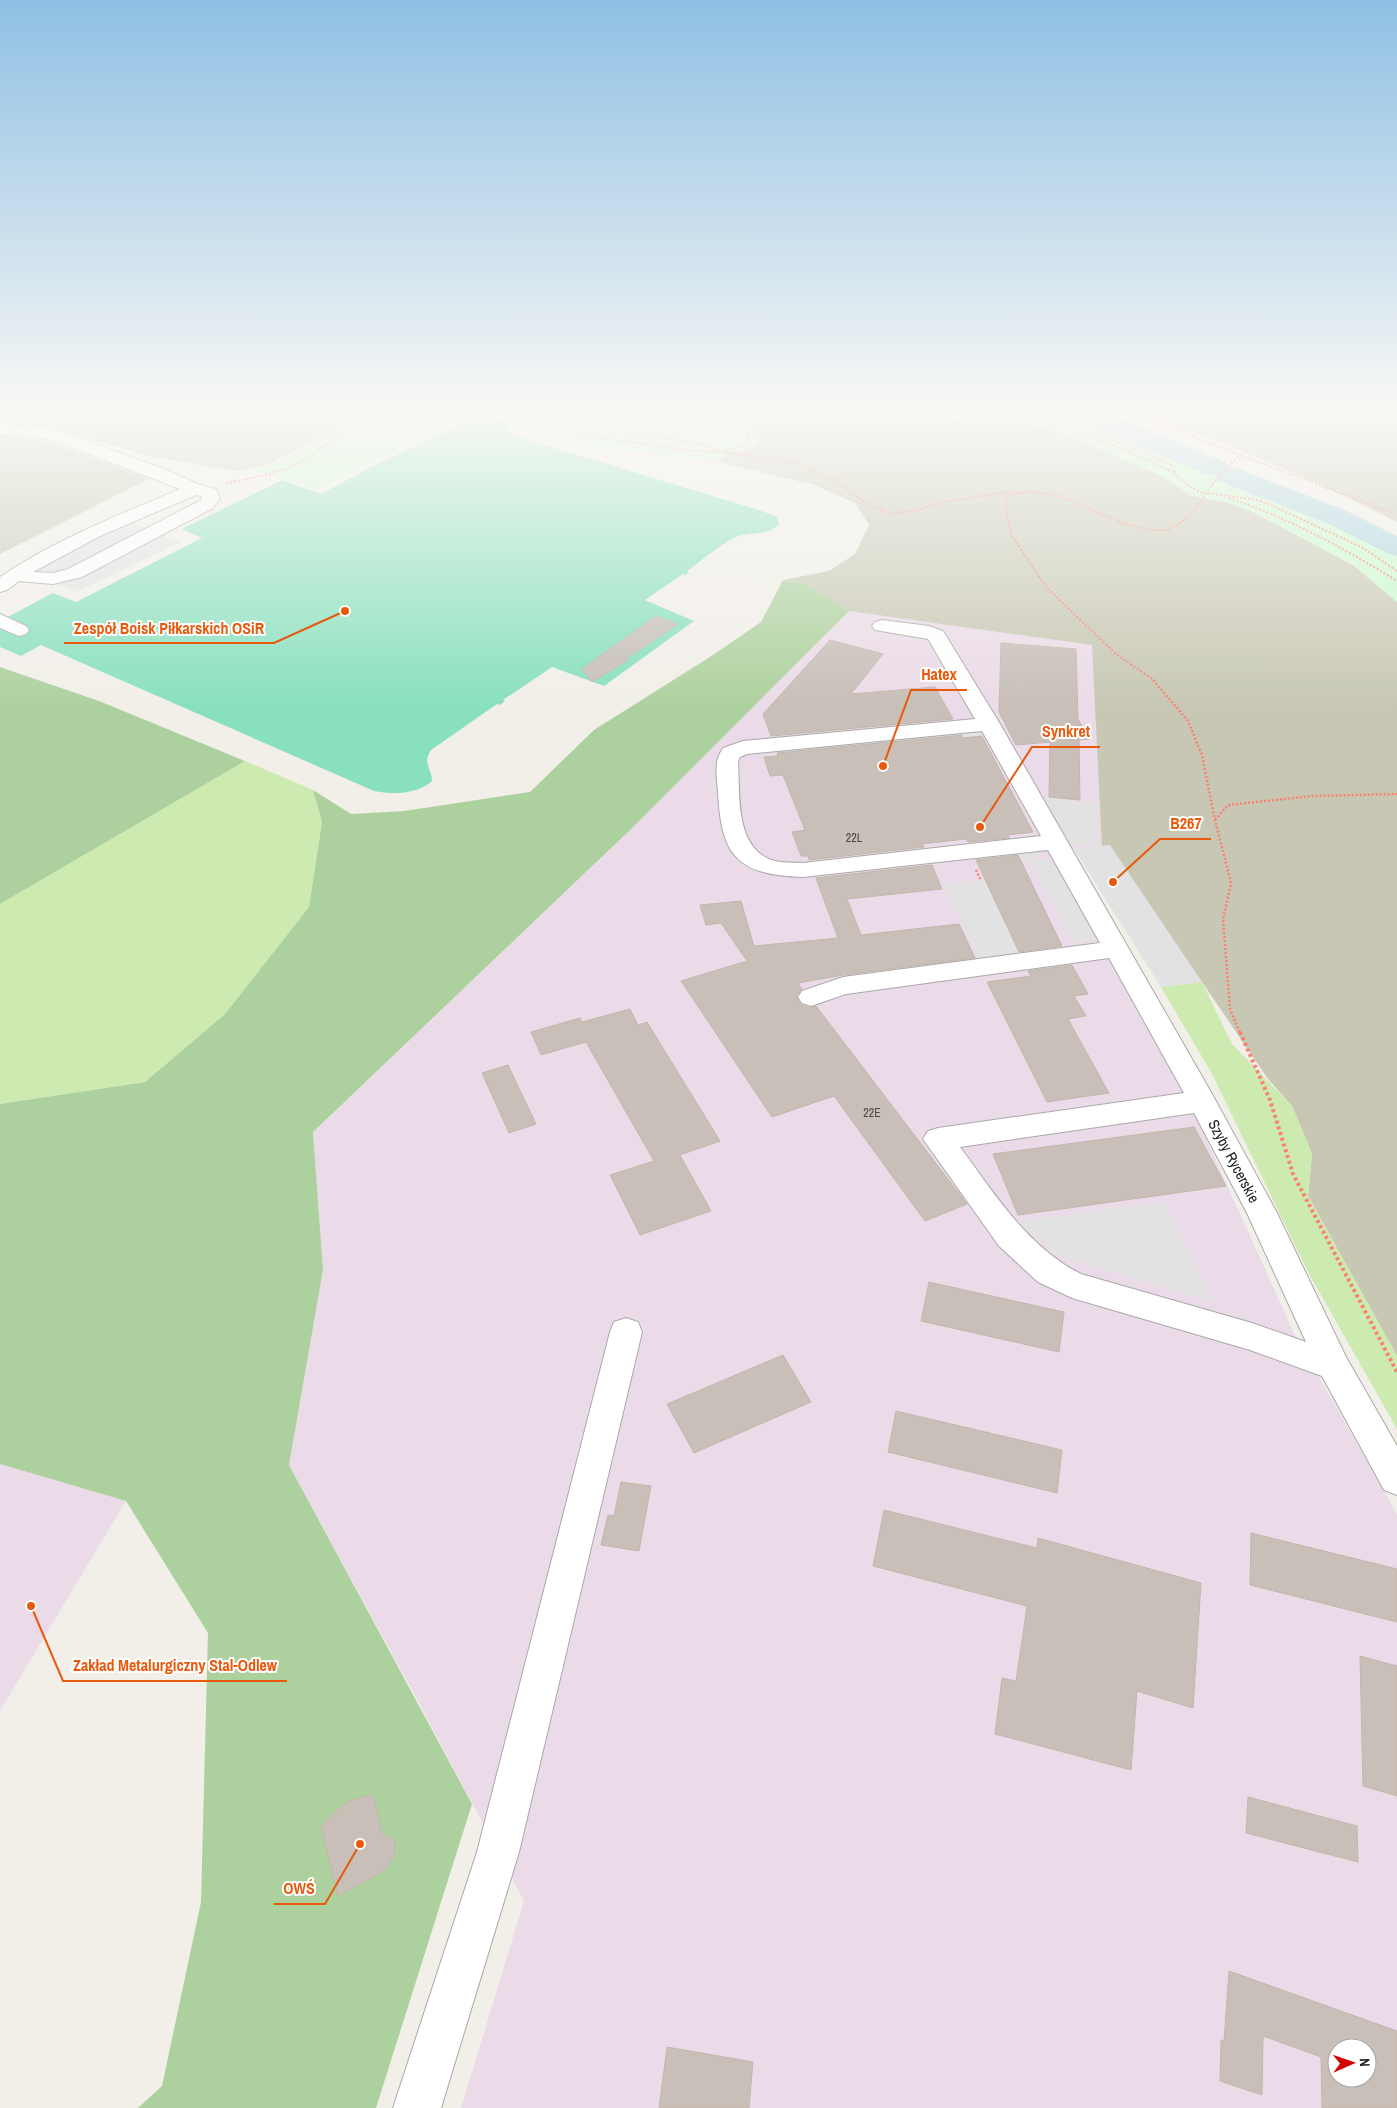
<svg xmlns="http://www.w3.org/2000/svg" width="1397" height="2108" viewBox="0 0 1397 2108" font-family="'Archivo Narrow',sans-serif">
<rect width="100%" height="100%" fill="#f2efe9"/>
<!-- industrial -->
<path fill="#ebdbe8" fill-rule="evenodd" d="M849 611 1097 645 1102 846 1050 851 1190 1103 1293 1331 1397 1514V2108H461L524 1901 418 1701 289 1465 323 1270 313 1132 630 830ZM1337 2048H1367V2078H1337Z
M0 1464 126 1501 0 1711Z"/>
<!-- construction -->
<path fill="#c7c7b4" d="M0 413H356L312 443 263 466 241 471 222 469 149 456 60 430 30 424H0Z
M742 413H915L934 418 1034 425 1059 431 1162 476 1192 495 1230 503 1253 512 1353 565 1397 602V1356L1308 1196 1312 1154 1292 1106 1268 1079 1202 982 1102 846 1092 645 849 611 807 584 783 580 829 571 855 554 869 525 855 503 814 485 716 461 729 453 752 448 757 430 744 418Z
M1129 413H1397V522L1326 487 1219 441Z
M0 435 29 438 59 445 149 479 0 554Z"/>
<!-- grass -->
<path fill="#cdebb0" d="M245 761 313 790 322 822 309 907 225 1014 145 1082 0 1104V904Z
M1202 982 1232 1044 1292 1106 1312 1154 1308 1196 1397 1356V1429L1309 1274 1212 1074 1161 987Z"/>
<!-- forest -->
<path fill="#add19e" d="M783 580 807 584 849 611 630 830 313 1132 323 1270 289 1465 472 1804 376 2108H138L162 2086 201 1902 208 1633 126 1501 0 1464V1104L145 1082 225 1014 309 907 322 822 313 790 351 814 404 811 530 792 594 730 713 655 761 622Z
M0 667 99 701 245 761 0 904Z"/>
<!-- park -->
<path fill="#c8facc" d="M356 413H742C747 426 756 423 759 440L752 448 729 453 719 461 595 447 508 418 481 416 454 422 318 490 248 469 279 462 312 443Z
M915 413H1060L1136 440 1346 526 1397 555V602L1353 565 1253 512 1230 503 1192 496 1162 476 1059 431 1034 425 934 418Z"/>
<!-- pitch -->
<path fill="#88e0be" d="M486 418 505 421 510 432 515 436 762 511 777 517 779 523C770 537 749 531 736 537 722 543 700 562 687 571L689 572 685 575 683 574 645 600 694 621 604 686 552 667 503 700 505 701 500 705 497 704 431 750C422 763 432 769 432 781 418 794 393 795 374 791L41 645 21 656 0 647V621L53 593 76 602 202 538 182 529 282 480 321 494 369 468 463 423Z"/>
<!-- parking -->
<path fill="#e2e2e2" d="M131 522 181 542 77 592 26 574Z
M983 730 985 735 766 755 765 751Z
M1046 798 1098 803 1099 844 1073 846Z
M1110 845 1202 982 1161 987 1074 849Z
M1033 848 1039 860 983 866 978 854Z
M1050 859 1095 940 1074 943 1030 862Z
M985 880 1019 952 977 957 944 884Z
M1165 1202 1213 1302 1056 1255 1018 1221Z"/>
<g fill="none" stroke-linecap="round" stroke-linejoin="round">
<!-- river -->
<path fill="#aad3df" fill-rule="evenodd" d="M1070 413H1107L1225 462 1228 467 1239 469 1349 512 1397 536V556L1387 553 1329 524 1219 481 1216 476 1205 474 1074 418Z"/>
</g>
<!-- building -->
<path fill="#c7bfb8" stroke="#c4b6ab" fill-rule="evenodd" d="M656 616 678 624 626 659 628 660 592 682 582 669Z
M830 640 883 654 851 694 935 687 953 719 771 736 763 714Z
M1001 643 1076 649 1078 719 1090 739 1079 740 1080 800 1049 797 1050 742 1016 745 999 712Z
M962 735 963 738 982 736 1033 832 1008 835 1009 838 968 842 966 839 922 844 924 847 809 860 808 856H801L792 832 805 830 783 775 770 776 764 757 778 756 777 753Z
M1018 855 1062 946 1019 952 976 860Z
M932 865 942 889 847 899 861 935 959 924 975 958 843 975 798 983 802 989 796 996 801 1005 810 1008 816 1006 967 1204 925 1221 834 1096 772 1117 681 981 747 961 721 923 706 925 700 905 741 901 754 946 838 938 816 878Z
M1072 965 1088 994 1074 996 1086 1016 1068 1019 1109 1093 1047 1102 987 982 1031 976 1028 971Z
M630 1009 638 1025 647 1022 720 1141 680 1155 711 1211 640 1235 610 1175 654 1161 586 1042 541 1055 531 1032 580 1018 582 1022Z
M508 1065 536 1124 509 1133 482 1073Z
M1194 1127 1226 1186 1018 1215 993 1154Z
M929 1282 1064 1312 1059 1352 921 1321Z
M783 1355 811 1402 694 1453 667 1404Z
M896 1411 1062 1450 1057 1493 888 1452Z
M621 1482 651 1486 639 1551 601 1545 608 1515 614 1516Z
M884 1510 1037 1548 1038 1538 1201 1583 1193 1708 1137 1691 1131 1770 995 1734 1002 1678 1016 1681 1027 1606 873 1566Z
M1251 1533 1397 1569V1622L1250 1585Z
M1360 1656 1397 1666V1796L1363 1786Z
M373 1794 382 1833 395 1841 394 1856 387 1868 380 1873 338 1896 321 1827 326 1820 349 1801Z
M1248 1797 1357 1826 1358 1862 1246 1833Z
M1229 1971 1397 2031V2108H1322L1321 2057 1263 2036 1262 2095 1220 2081 1221 2040 1224 2041ZM1337 2048H1367V2078H1337Z
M667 2047 753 2062 749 2108H659Z"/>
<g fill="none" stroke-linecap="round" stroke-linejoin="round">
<defs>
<path id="minor" d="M0 424 59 431 164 469 200 485 216 489 220 498 213 508 82 577 53 584 19 581 7 590 0 592V577C55 540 118 515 180 489L50 439 0 434ZM196 495 202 496 201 500 68 569 53 573 33 572 100 536Z
M0 614 26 626 29 630 26 634 19 636 0 628Z
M882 620 929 626 943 631 1000 724 1212 1094 1277 1213 1346 1357 1397 1446V1495L1384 1490 1322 1376 1250 1350 1072 1298 1038 1282 999 1246 923 1139 928 1131 938 1128 1184 1093 1109 958 846 994 811 1006 802 1003 798 997 802 991 843 977 1100 943 1048 850 803 877C738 875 721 857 718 792 717 775 713 763 723 748L743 741 975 719 928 639 875 630 872 626 875 622ZM982 731 1041 836 803 863C791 862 776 864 765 857 735 840 740 791 738 761L740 757 747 754ZM1194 1113 1247 1213 1306 1342 1252 1323 1081 1274C1027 1247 995 1194 960 1147Z
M626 1318 638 1322 642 1332 519 1852 441 2108H393L477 1852 610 1332 614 1322Z"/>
</defs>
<!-- minor casing -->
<use href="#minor" stroke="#a9a9a9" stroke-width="2"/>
<!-- path-far2 -->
<path stroke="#fa8072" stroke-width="2" stroke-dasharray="2 2" stroke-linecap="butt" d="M401 413 423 416 435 413
M513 413 595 437 685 450 717 452
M572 413 598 426 622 432 702 444 719 451 795 463 835 480 868 505 890 514 917 510 946 502 1014 491
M933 413 1032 421 1055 426 1115 446 1156 464 1174 473 1182 481 1199 492 1258 500 1271 505 1363 548 1397 571
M995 413 1041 417 1074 425 1169 463 1175 469 1174 473
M1132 413 1397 515
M590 420 621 413
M725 451 742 446 748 442V431L732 413
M226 483C254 478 283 473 307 458 330 444 347 424 371 413
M1229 498C1288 518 1344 548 1397 581
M1155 681 1116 654 1046 587 1012 536 1005 503 1007 495C1022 492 1034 491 1049 494 1083 500 1144 544 1176 526 1199 512 1201 498 1216 480 1223 471 1232 463 1240 455"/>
<!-- path-far1 -->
<path stroke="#fa8072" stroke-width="2.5" stroke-dasharray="2 2" stroke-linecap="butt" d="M1153 680 1188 721 1202 755 1215 820 1231 883 1223 919 1230 1009 1240 1033
M1215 820 1228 805 1312 796 1397 794
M976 870 981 881"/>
<!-- path -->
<path stroke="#fa8072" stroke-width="4" stroke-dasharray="3 3" stroke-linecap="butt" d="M1240 1032 1270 1100 1293 1174 1397 1372"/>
<!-- minor -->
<use href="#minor" fill="#fff" fill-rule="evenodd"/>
</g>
<!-- sky -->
<linearGradient id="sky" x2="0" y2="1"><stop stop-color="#8fc0e4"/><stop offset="0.58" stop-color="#f9f8f5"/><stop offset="1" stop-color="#f9f8f5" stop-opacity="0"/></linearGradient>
<rect width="1397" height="708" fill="url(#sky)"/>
<g text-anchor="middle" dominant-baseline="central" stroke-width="4" stroke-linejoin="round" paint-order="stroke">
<!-- number labels -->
<g font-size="12" fill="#4b4948">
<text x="854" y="838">22L</text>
<text x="872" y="1113">22E</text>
</g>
<!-- street labels -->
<g font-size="15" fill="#222" stroke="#fff">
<text transform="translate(1234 1161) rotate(62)">Szyby Rycerskie</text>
</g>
</g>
<!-- callouts -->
<path fill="none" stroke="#e8590c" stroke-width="2" d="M345 611L274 643H64M883 766L911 690H967M980 827L1032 747H1100M1113 882L1160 839H1211M31 1606L63 1681H287M360 1844L325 1904H274"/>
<g fill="#e8590c" stroke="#fff" stroke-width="2">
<circle cx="345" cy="611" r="5"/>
<circle cx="883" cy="766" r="5"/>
<circle cx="980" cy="827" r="5"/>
<circle cx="1113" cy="882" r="5"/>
<circle cx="31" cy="1606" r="5"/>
<circle cx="360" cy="1844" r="5"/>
</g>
<g font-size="16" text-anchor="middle" font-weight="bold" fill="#e8590c" stroke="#fff" stroke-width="4" stroke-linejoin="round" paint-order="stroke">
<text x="169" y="634">Zespół Boisk Piłkarskich OSiR</text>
<text x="939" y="680">Hatex</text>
<text x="1066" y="737">Synkret</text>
<text x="1186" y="829">B267</text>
<text x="175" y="1671">Zakład Metalurgiczny Stal-Odlew</text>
<text x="299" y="1894">OWŚ</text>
</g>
<!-- north arrow -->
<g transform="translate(1352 2063) rotate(88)"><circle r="24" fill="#ffffff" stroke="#a7a7a7"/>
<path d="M0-4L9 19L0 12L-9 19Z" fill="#d40000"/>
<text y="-8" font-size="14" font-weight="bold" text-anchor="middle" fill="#222222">N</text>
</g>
</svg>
